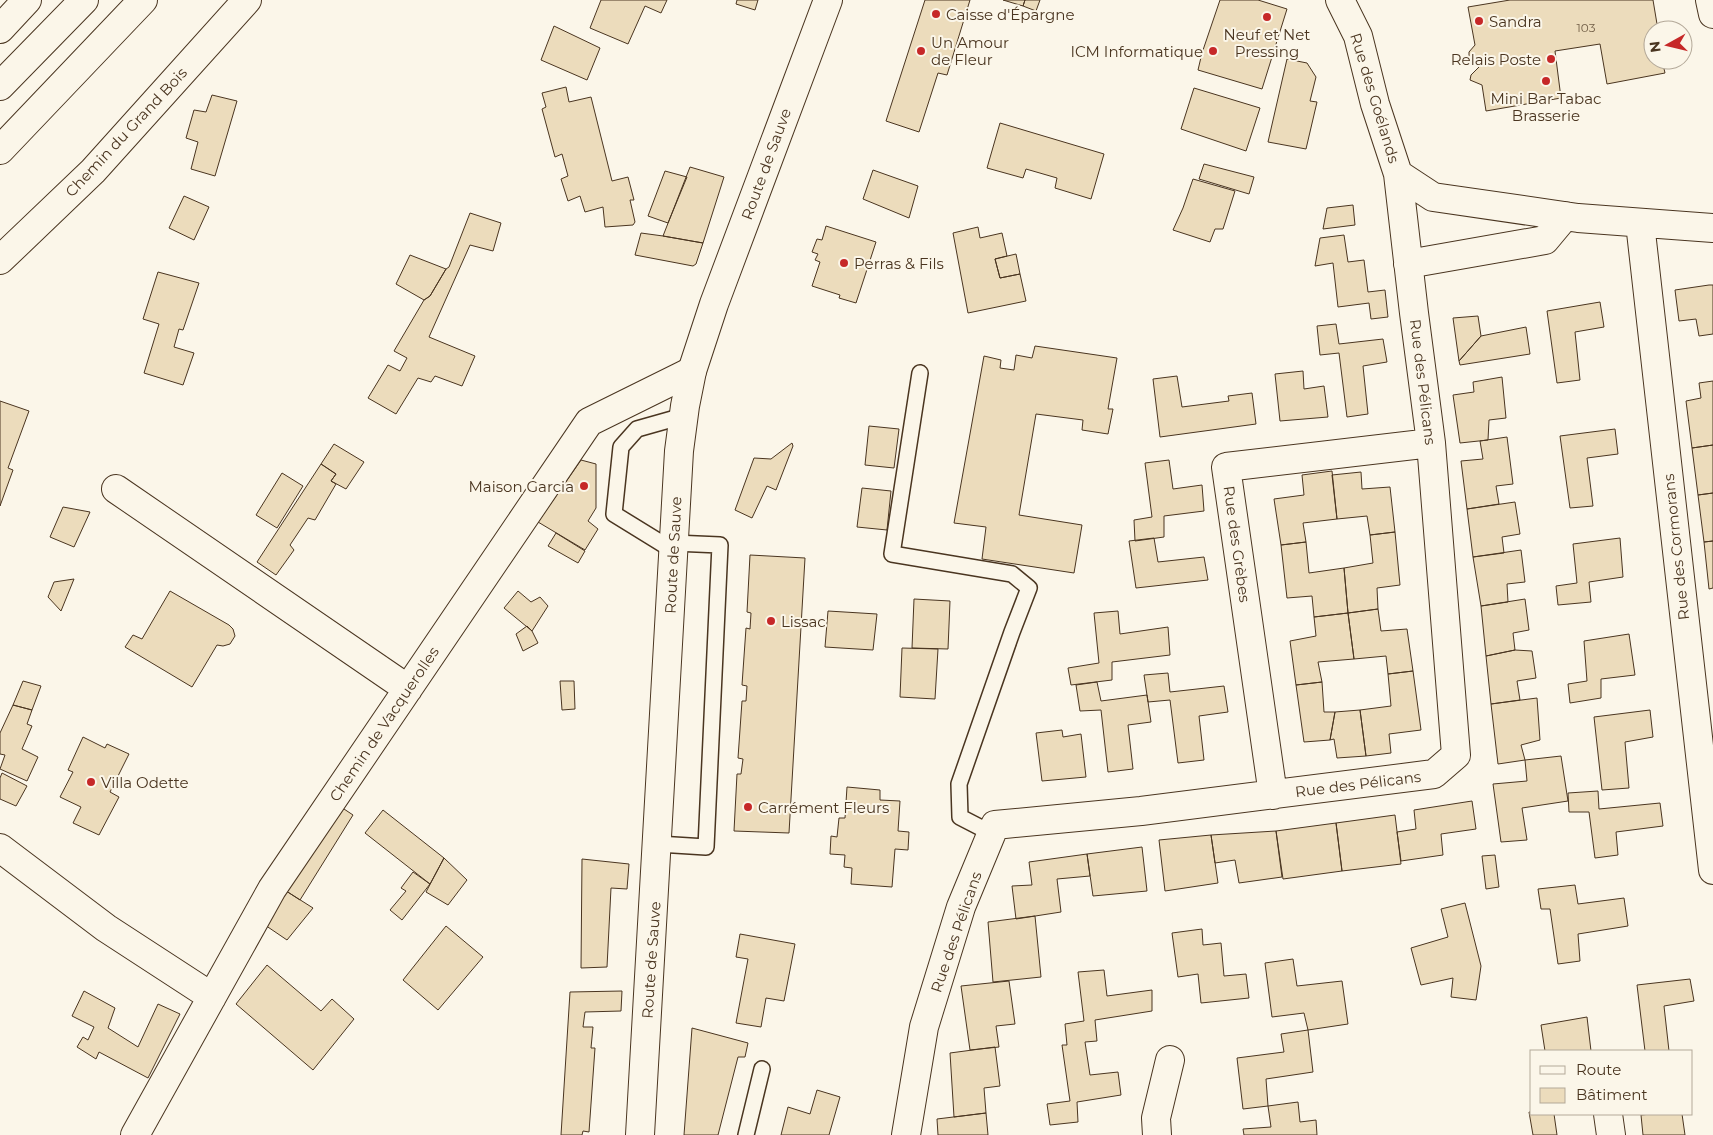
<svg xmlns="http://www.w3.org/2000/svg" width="1713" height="1135" viewBox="0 0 1713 1135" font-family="Montserrat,sans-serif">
<rect width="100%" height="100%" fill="#fbf6e9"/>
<!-- building -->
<path fill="#ecdcbc" stroke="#4a3520" d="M601 0H667L661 13 645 6 628 44 590 28Z
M737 0H758L755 10 736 4Z
M925 0H970L947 75 938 73 919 132 886 121Z
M1003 0H1025L1023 6Z
M1025 0H1040L1036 11 1023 6Z
M1220 0H1258L1287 9 1262 89 1198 70 1202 53Z
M1510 0H1653L1658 30H1653V60H1662L1665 73 1607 84 1600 44 1555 51 1561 98 1486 111 1482 85 1470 80 1471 75 1479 67 1469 60V52L1475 45 1468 7Z
M554 26 600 48 587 80 541 60Z
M1287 59 1307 63 1316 77 1310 101 1317 102 1306 149 1268 142Z
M566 87 569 102 591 97 612 181 628 177 634 200H630L635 222 633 225 605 227 603 207 585 212 580 196 568 201 561 179 568 176 562 154 555 157 542 109 546 107 542 93Z
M1194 88 1260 108 1246 151 1181 129Z
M212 95 237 101 215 176 191 169 198 142 186 138 194 110 206 112Z
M1000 123 1104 154 1091 199 1055 188 1057 178 1026 169 1023 178 987 168Z
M1204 164 1254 177 1249 194 1199 179Z
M690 167 724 177 703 243 663 236Z
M873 170 918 186 909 218 863 199Z
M665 171 687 177 668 223 648 216Z
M1193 179 1235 191 1223 229H1215L1210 242 1173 230 1183 208Z
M184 196 209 207 194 240 169 228Z
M1353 205 1355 225 1323 229 1327 208Z
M470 213 501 223 493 251 470 245 429 337 475 356 462 386 435 376 431 382 418 378 396 414 368 398 388 365 400 371 407 358 394 351 424 300 430 296 446 269 449 267Z
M826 226 876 242 856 303 839 298 840 295 812 286 820 262 815 260 818 254 812 252 817 239 822 240Z
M978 227 980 238 1002 233 1007 256 995 259 1000 278 1020 274 1026 301 968 313 953 233Z
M641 233 663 236 703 243 696 264 693 266 635 255Z
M1344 235 1348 262 1364 260 1368 292 1385 290 1388 317 1371 319 1369 303 1338 307 1333 263 1315 266 1320 238Z
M1016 254 1020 274 1000 278 995 259Z
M410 255 446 269 430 296 424 300 396 284Z
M158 272 199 283 183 330 179 329 174 347 194 353 183 385 144 373 159 324 143 319Z
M1709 285H1713V334L1699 336 1696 319 1679 321 1675 290Z
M1600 302 1604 327 1575 332 1580 380 1557 383 1547 311Z
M1478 316 1481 336 1459 361 1453 318Z
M1336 324 1339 344 1383 339 1387 362 1363 366 1368 414 1347 417 1339 353 1320 355 1317 326Z
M1526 327 1530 354 1460 365 1459 361 1481 336Z
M1035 346 1117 358 1108 409H1113L1108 434 1082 430 1083 420 1036 414 1019 515 1082 525 1074 573 982 559 986 527 954 523 984 356 1001 360 1000 368 1014 370 1016 355 1032 358Z
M1303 371 1304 389 1324 386 1328 417 1280 421 1275 374Z
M1177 376 1182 407 1229 401 1228 396 1252 393 1256 424 1160 437 1153 379Z
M1502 377 1506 418 1489 420 1488 440 1460 443 1453 395 1474 392 1473 382Z
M1713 381V445L1692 448 1686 401 1701 398 1699 383Z
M0 401 29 411 8 468 13 470 0 506Z
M869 426 899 429 894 468 865 465Z
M1615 429 1618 454 1587 458 1593 506 1570 508 1560 436Z
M1507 437 1513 484 1496 486 1499 504 1467 509 1461 461 1483 459 1480 441Z
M792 443 793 446 776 490 767 486 752 518 735 510 754 458 771 459Z
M334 444 364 462 346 489 331 481 336 474 321 464Z
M1713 445V493L1698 495 1692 448Z
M581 460 596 464V508L588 521 598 529 585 550 538 522Z
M1169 460 1173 489 1202 485 1204 511 1164 516V537L1135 541 1134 520 1152 517 1145 463Z
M321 464 336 474 331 481 336 484 315 520 308 518 290 545 294 550 276 575 257 562Z
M1332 471 1337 519 1303 523 1306 542 1281 545 1274 499 1304 495 1302 475Z
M1361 472 1362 489 1390 487 1395 532 1370 535 1367 516 1337 519 1332 475Z
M282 473 303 486 277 528 256 515Z
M862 488 891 491 887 530 857 527Z
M1713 493V541L1704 542 1698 495Z
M1515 502 1520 534 1502 537 1504 553 1473 557 1467 509Z
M63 507 90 512 74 547 50 537Z
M1395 532 1400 585 1377 588 1378 609 1348 613 1344 568 1373 563 1370 535Z
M556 533 585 551 578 563 548 546Z
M1154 538 1158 562 1204 557 1208 580 1136 588 1129 541Z
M1620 538 1623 577 1589 582 1591 602 1558 605 1556 586 1577 583 1573 544Z
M1713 541V588L1709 589 1704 542Z
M1306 542 1309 573 1344 568 1348 613 1314 617 1312 596 1287 598 1281 545Z
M1521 550 1525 582 1507 584 1508 602 1481 606 1473 557Z
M750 555 805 558 789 833 734 831 737 774H741L743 759 738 758 742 701H746L747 686 742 685 746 628 750 629 751 613 747 612Z
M74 579 61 611 48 597 54 582Z
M170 591 229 625 233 629 235 636 230 644 223 646 217 645 192 687 125 647 133 635 142 639Z
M518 591 531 602 540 597 548 606 532 631 504 608Z
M914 599 950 601 948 649 912 648Z
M1525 599 1529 630 1513 633 1515 650 1486 656 1481 606Z
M1378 609 1381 631 1407 629 1413 671 1388 674 1386 656 1354 659 1348 613Z
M828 611 877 614 873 650 825 647Z
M1118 611 1120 634 1168 627 1170 655 1112 662V680L1071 685 1068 668 1099 663 1094 613Z
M1348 613 1354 659 1318 662 1322 682 1296 685 1290 641 1316 636 1314 617Z
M527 626 532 631 538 643 523 651 516 634Z
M1629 634 1635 675 1601 679V698L1570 703 1568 684 1587 681 1584 641Z
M902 648 938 649 935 699 900 697Z
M1515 650 1532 651 1536 678 1517 681 1520 700 1491 704 1486 656Z
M1413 671 1421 730 1389 734 1391 753 1366 756 1360 710 1391 706 1388 674Z
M1168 673 1170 692 1224 686 1228 712 1199 716 1204 760 1178 763 1170 700 1148 702 1144 675Z
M23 681 41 686 32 710 13 705Z
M560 681H574L575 709 562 710Z
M1097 682 1101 701 1147 695 1151 722 1128 725 1133 769 1108 772 1101 710 1080 711 1076 685Z
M1322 682 1324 712H1335L1330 740 1304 742 1296 685Z
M1537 698 1540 740 1521 745 1525 760 1498 764 1491 704Z
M13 705 32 710 27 724 32 726 22 749 38 757 27 781 0 769 5 755 0 754V733Z
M1360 710 1366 756 1337 758 1334 739 1330 740 1335 712Z
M1650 710 1653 737 1625 742 1629 788 1602 790 1594 717Z
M1062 730 1063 737 1081 734 1086 777 1042 781 1036 733Z
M83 737 105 748 107 744 129 754 110 792 119 797 99 835 73 823 81 807 60 797 73 772 68 770Z
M1561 756 1568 801 1522 808 1527 840 1501 842 1493 784 1527 781 1525 760Z
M2 773 27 786 16 806 0 799V778Z
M847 787 880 790V800L900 801 898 831 909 832 908 850 895 849 892 887 851 884 852 868 844 867 845 855 830 854 831 836 837 837 839 818H845Z
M1598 791 1599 809 1660 803 1663 826 1616 832 1618 855 1595 858 1589 812H1569L1568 793Z
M1472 801 1476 829 1441 834 1443 855 1401 861 1397 832 1416 829 1414 810Z
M335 803 353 815 300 900 283 889Z
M383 810 444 858 430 884 365 833Z
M1395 815 1401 864 1342 871 1336 823Z
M1336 823 1342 871 1283 879 1276 831Z
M1276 831 1282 877 1239 883 1235 860 1215 863 1211 835Z
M1211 835 1218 883 1165 891 1159 840Z
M1142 847 1147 891 1093 896 1087 854Z
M1087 854 1090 876 1057 879 1061 912 1016 919 1012 886 1032 885 1029 862Z
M1495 855 1499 887 1486 889 1482 856Z
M444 858 467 880 448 905 426 892Z
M582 859 629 864 627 889 611 888 607 967 581 968Z
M413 872 430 884 402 920 390 910 406 891 401 888Z
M1575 885 1578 904 1624 898 1628 926 1578 934 1580 961 1558 964 1550 909H1541L1538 889Z
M283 889 313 908 287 940 262 923Z
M1465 903 1481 966 1476 1000 1451 997 1453 978 1421 985 1411 948 1448 937 1441 909Z
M1035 916 1041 977 993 982 988 922Z
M446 926 483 957 438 1010 403 980Z
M1202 929 1203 945 1221 943 1224 976 1246 974 1249 998 1201 1003 1198 974 1178 977 1172 933Z
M740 934 795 944 784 1001 766 998 761 1027 736 1023 748 959 736 957Z
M1293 959 1297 986 1342 981 1348 1024 1308 1030 1304 1013 1272 1017 1265 963Z
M267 965 321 1011 332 999 354 1019 313 1070 236 1004Z
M1104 970 1107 996 1152 990V1011L1095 1020 1097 1041 1085 1042 1090 1075 1118 1072 1121 1095 1077 1102 1078 1122 1050 1125 1047 1104 1070 1101 1062 1045H1067L1065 1024 1084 1021 1078 972Z
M1690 979 1694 1001 1664 1006 1669 1051H1645L1637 985Z
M1009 981 1015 1024 996 1026 999 1047 970 1050 961 986Z
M84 991 115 1008 108 1028 138 1047 158 1004 180 1014 148 1078 99 1052 96 1059 77 1047 83 1037 88 1040 94 1027 72 1016Z
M622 991 621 1011 585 1012 583 1027H593L591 1048H595L589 1132 583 1131 582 1135H561L570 992Z
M1587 1017 1591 1051H1545L1541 1025Z
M692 1028 748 1043 745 1057H738L718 1135H684Z
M1308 1030 1313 1072 1266 1079 1268 1106 1243 1109 1237 1058 1284 1052 1281 1034Z
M995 1047 1000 1086 984 1088 986 1113 954 1117 950 1053Z
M817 1090 840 1097 829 1135H781L788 1107 810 1114Z
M1298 1102 1300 1122 1316 1120 1317 1135H1244L1243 1129 1271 1127 1268 1106Z
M1529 1112H1532V1114H1554L1557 1135H1533Z
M986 1113 988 1135H938L937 1119Z
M1651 1114H1682L1685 1135H1643L1641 1115Z"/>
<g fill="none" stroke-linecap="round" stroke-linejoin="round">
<defs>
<path id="lane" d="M920 373 892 554 1012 574 1029 588 1012 632 959 784 960 817 991 833
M674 551 614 514 621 447 637 429 683 416
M658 844 706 847 720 545 674 543
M746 1135 762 1069"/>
<path id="street" d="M1340 0 1358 36 1375 104 1398 174 1433 197 1578 218 1713 228
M1710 0 1713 14
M1640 223 1713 870
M0 260 93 171 247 0
M1408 264 1545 240 1565 216
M116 489 408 689
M1273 795 1226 467 1431 443
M0 848 106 928 212 997
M1608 1114 1611 1135
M135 1135 272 889 589 422 692 371
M906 1135 924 1027 961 907 995 825 1141 811 1434 774 1456 755 1431 443 1414 313 1398 174
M1157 1135 1156 1118 1170 1060"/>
<path id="primary" d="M0 29 27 0
M0 86 84 0
M0 150 143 0
M640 1135 679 451 685 406 692 371 714 304 828 0"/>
</defs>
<!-- lane casing -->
<use href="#lane" stroke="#4a3520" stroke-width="18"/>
<!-- street casing -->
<use href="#street" stroke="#4a3520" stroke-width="30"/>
<!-- primary casing -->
<use href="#primary" stroke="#4a3520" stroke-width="30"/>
<!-- lane -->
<use href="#lane" stroke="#fbf6e9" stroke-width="15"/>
<!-- street -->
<use href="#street" stroke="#fbf6e9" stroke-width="28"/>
<!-- primary -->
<use href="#primary" stroke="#fbf6e9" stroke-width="28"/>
</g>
<!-- markers -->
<g fill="#c62828" stroke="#fbf6e9" stroke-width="2">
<circle cx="936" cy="14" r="5"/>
<circle cx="1267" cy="17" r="5"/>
<circle cx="1479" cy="21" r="5"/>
<circle cx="921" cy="51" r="5"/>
<circle cx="1213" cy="51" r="5"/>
<circle cx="1551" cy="59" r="5"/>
<circle cx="1546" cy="81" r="5"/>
<circle cx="844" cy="263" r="5"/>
<circle cx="584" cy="486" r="5"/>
<circle cx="771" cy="621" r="5"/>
<circle cx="91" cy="782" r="5"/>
<circle cx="748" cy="807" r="5"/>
</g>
<g text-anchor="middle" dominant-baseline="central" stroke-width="4" stroke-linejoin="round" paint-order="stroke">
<!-- number labels -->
<g font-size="12" fill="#725f47">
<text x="1586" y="27">103</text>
</g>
<!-- poi labels -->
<g font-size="15" fill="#4a3520" stroke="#fbf6e9" text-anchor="start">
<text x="946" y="14">Caisse d'Épargne</text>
<text x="1489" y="21">Sandra</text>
<text x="1267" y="34" text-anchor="middle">Neuf et Net<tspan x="1267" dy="17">Pressing</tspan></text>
<text x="931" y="42">Un Amour<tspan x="931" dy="17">de Fleur</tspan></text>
<text x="1203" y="51" text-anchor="end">ICM Informatique</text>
<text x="1541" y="59" text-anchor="end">Relais Poste</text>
<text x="1546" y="98" text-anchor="middle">Mini Bar Tabac<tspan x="1546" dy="17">Brasserie</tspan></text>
<text x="854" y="263">Perras &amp; Fils</text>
<text x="574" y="486" text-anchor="end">Maison Garcia</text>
<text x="781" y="621">Lissac</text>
<text x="101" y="782">Villa Odette</text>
<text x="758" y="807">Carrément Fleurs</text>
</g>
<!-- street labels -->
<g font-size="15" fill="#4a3520" stroke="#fbf6e9">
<text transform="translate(1375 98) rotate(73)">Rue des Goélands</text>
<text transform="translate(126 132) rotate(-47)">Chemin du Grand Bois</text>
<text transform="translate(766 164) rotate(-70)">Route de Sauve</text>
<text transform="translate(1423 382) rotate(83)">Rue des Pélicans</text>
<text transform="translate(1237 544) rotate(82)">Rue des Grèbes</text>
<text transform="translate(1676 547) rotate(-96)">Rue des Cormorans</text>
<text transform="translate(673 555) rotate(-87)">Route de Sauve</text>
<text transform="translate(384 724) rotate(-56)">Chemin de Vacquerolles</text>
<text transform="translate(1358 784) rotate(-7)">Rue des Pélicans</text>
<text transform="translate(956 932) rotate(-71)">Rue des Pélicans</text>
<text transform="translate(651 960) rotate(-86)">Route de Sauve</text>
</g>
</g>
<!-- legend -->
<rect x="1530" y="1050" width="162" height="65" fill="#fbf6e9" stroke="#b4a999"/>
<rect x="1540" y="1066" width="25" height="8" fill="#fbf6e9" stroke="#b4a999"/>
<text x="1576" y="1075" font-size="15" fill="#4a3520">Route</text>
<rect x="1540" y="1088" width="25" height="15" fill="#ecdcbc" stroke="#b4a999"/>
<text x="1576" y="1100" font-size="15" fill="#4a3520">Bâtiment</text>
<!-- north arrow -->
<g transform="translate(1668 45) rotate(262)"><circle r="24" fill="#fbf6e9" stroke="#b4a999"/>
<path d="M0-4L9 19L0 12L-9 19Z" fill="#c62828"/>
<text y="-8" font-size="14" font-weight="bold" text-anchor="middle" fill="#4a3520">N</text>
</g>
</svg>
